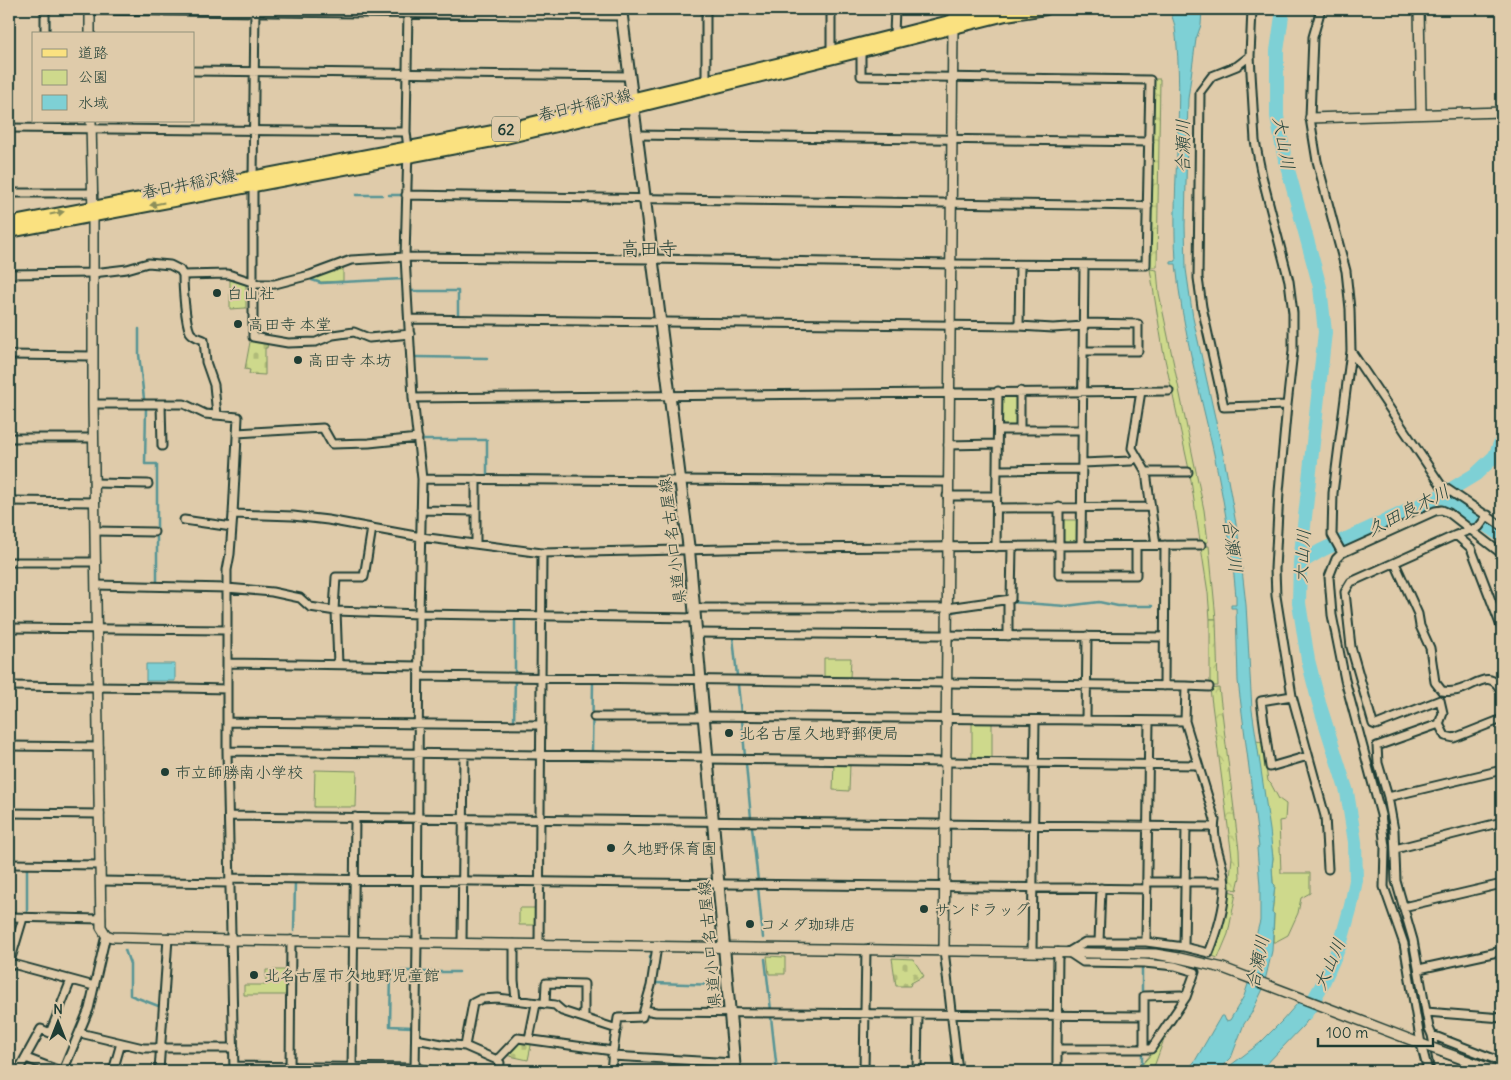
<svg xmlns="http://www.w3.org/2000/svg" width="1511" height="1080" viewBox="0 0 1511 1080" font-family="Delius,'Klee One',sans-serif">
<defs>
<pattern id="forest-crowns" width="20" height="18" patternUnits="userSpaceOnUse" patternTransform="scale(1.25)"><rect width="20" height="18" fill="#ced98c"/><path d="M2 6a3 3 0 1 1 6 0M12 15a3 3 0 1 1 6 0" fill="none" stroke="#b0bb79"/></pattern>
<pattern id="cemetery-stones" width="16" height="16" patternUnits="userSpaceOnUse" patternTransform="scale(1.25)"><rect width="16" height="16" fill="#ced98c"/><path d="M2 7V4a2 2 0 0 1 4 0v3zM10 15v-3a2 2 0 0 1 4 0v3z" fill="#b0bb79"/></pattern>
</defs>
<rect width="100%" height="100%" fill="#dfcbaa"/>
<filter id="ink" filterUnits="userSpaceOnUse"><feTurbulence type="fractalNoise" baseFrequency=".02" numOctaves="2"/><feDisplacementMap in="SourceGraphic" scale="10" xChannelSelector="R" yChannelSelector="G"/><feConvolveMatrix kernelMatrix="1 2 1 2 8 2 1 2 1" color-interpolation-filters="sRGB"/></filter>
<g filter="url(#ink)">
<!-- green -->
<path fill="#ced98c" stroke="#768b60" d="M343 265V281L321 282 312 280V277Z
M1150 269 1157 270 1159 293 1204 510 1208 542 1201 543 1200 541 1190 474 1163 350Z
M230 278 246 284V308L230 309Z
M1004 394H1014L1017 396V426L1015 428H1003L1001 426V397Z
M1062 520H1078V540L1075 543 1064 542 1062 540Z
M1209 546 1216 619H1210L1208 593 1201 547Z
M824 658H851L850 678 824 677Z
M972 722 992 723V759H972Z
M1256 741 1262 742 1268 781 1271 784 1279 799 1286 804 1285 820 1279 821 1281 873H1310V893L1301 898 1298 913 1288 935 1275 942H1273L1274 914 1272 913 1275 885 1273 883 1272 867 1273 858Z
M834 763 850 764 849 791 833 790Z
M315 770 357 771 356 807H314Z
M1228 891 1236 893 1228 934 1218 958 1209 955Z
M519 908H536V925H519Z
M767 956 785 957V974H769Z
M266 970H288L287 995H244V985H266Z
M1180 1009 1163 1042 1155 1064 1149 1071H1135C1155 1054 1167 1030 1180 1009Z"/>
<!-- forest -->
<path fill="url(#forest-crowns)" stroke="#768b60" d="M1154 79H1160L1157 267H1149Z
M1210 619H1216L1218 686H1210Z
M1219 688 1239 850 1240 877 1237 890 1229 888 1232 857 1210 689Z"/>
<!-- cemetery -->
<path fill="url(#cemetery-stones)" stroke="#768b60" d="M253 340 268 343 267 348H265V375L249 374 250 370 245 369 250 342Z
M892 958 913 959 924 976 911 983 910 986H896Z
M519 1040 532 1041 528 1060 505 1055Z"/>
<!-- water -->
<path fill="#7ed0d5" stroke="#589595" d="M1170 9H1202L1201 25 1196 39 1188 99 1185 225 1186 269 1193 318 1224 458 1238 535 1246 605 1252 710 1270 830 1273 858 1272 867 1273 883 1275 885 1272 913 1274 914 1272 951 1263 989 1251 1014 1244 1024 1231 1058 1225 1064 1222 1071H1186L1195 1061 1221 1016H1224L1226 1021 1230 1020 1244 996 1253 969 1256 948V936L1260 921V886L1257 848 1259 847 1238 681 1236 608H1231V605H1236V597C1232 549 1224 501 1214 454 1200 391 1182 329 1176 264H1171V262L1176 261C1171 183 1185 105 1175 27 1174 21 1171 15 1170 9Z
M146 664H175V681H146Z
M1304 996 1321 1004 1302 1027 1260 1071H1223L1260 1043 1282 1021Z"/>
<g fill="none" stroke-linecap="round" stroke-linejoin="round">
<!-- stream -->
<path stroke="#589595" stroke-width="2.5" d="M49 34V12
M356 195H382
M389 195H401
M421 199H441
M464 200H533
M9 270H72
M78 270H83
M312 280 321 283 403 279
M412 291H458V317H461
M139 329V354L144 399
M415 357 487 358
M146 407 145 464H157V582
M422 440H487V475
M510 476H518
M528 476H551
M579 476 636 477
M9 497 83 498
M1009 602 1066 606 1099 602 1118 606H1152
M952 612 978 607
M423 633V619
M733 637 737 676
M515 675V618
M738 685 741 713
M742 720 745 757
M514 723 515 679
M592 750 593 682
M746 764 751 818
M1085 767H1097
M1100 767H1102
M1110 768H1115
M1118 768H1121
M1128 768H1133
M1135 768H1142
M752 827 758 881
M758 887 763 938
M27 914V869
M294 931 295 881H296
M125 950 130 964V995L161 1007
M765 959 771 1010
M420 969V972H459
M649 977 650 956
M655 983 718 985
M1142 993V966
M771 1017 777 1071
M411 1063 412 1027 390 1026 391 971H413
M1130 1071 1142 1063V1052"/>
<!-- river -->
<path stroke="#7ed0d5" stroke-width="14" d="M1283 9 1277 51V116L1284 155 1320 287 1325 332 1300 563 1299 603 1308 660 1319 703 1347 792 1355 842 1356 880 1351 906 1340 945 1322 985 1306 1013
M1440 496 1454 503 1502 536
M1300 563 1322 550 1440 496 1476 474 1495 456 1502 439"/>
<!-- minor-tunnel -->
<path stroke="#b9af92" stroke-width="7" stroke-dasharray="7 3.5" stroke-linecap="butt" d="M1195 972 1209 953"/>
<defs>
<path id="minor" d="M408 9 406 132 408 148 405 257 413 398 422 479 419 614 417 943 415 1071
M1252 9 1250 56 1237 66 1212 76 1200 92 1198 278 1202 307 1224 407 1287 405 1279 492 1275 569 1276 596 1292 696 1325 816 1328 869
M1321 9 1313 37 1310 118 1317 161 1346 271 1350 309 1351 351 1333 493 1332 535 1342 553
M90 10 622 16
M953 23V9
M45 34V9
M894 34 895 9
M831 51V9
M1250 56 1255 141 1262 176 1289 281 1293 313V351L1287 405
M194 71 629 76
M706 81V9
M9 128 406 132
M636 135 1149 142
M253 178 255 9
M253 186V337L288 343 316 342 333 335 354 332 369 338 410 334
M9 193H93
M406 195 1148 206
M9 274 93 273 127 269 148 263 170 265 180 270 183 275 228 274 252 282
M183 275C183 287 185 321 190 332 193 337 199 338 204 340L206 362 214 385 217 415
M252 284H275L310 275 351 260 405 257 652 259 950 264 1146 265 1150 80 861 76V52
M410 319 1019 326 1020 265
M1019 326 1053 328 1084 326
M1084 351H1138V324L1084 323
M1351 351 1441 485 1502 526
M9 355 92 356
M1020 391V430
M1141 391 1132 448 1146 472 1156 545
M413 398 1169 391
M93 404H184L205 414 238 417 233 514 230 554 227 570V751L234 1071
M161 404 162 446
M998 430H1082
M237 433 323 428 332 444 369 443 418 438
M9 438H93
M948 445 997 444
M1082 463 1131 461 1137 457
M997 470 1082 469
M1146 472H1188
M422 479 680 481
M680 480 948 482
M94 483 148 484
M947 496H997
M9 501 95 502
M1059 507V575H1136V546
M997 508 1151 507
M421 510 476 511
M233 514 293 516 328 520 421 537 542 553 775 548 1201 545
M184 520 232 527
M95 531 154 532
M1456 535 1479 527 1488 515
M476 544V479
M1081 546 1084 265
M996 547 998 391
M9 562H96
M1395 563 1418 614 1420 626 1430 648 1435 682 1442 691C1449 692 1455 692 1462 689 1478 683 1492 669 1502 693
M96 585 227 588 272 592 300 598 310 607 336 611 419 614 696 618
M695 608H947L1011 599 1012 547
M334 610 336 577H364L372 528
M336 611 338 665
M9 628 227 630
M697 633 1164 637
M1008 636V604
M227 663 419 666
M419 676 1186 686 1185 721 1215 820C1211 844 1226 865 1225 889 1224 910 1217 933 1209 953L1184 947 1146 942H1085L1068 952 1083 962 1144 963 1175 966 1195 972 1186 997 1151 1049H1144
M9 686 179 688
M1164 686 1165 545
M1186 686 1209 687
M182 688 227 689
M1292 696 1261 701 1270 767 1308 756
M705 716 1185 721
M594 717H705
M1086 720 1087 636
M227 722 541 725
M1439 724 1445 736 1454 738 1502 719
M9 746 99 747
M227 751 708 757
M708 759 1197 765
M1388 797 1502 770
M9 813 100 814
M229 816 1214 827
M1395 849 1502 822
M9 864 101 865
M230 878 1147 889
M101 881 230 883
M1147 882H1224
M1403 907 1502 884
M9 917 101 919
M1099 942 1101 888
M1146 942 1149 721
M462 943 464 754
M514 944V980L516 1000
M539 944 542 553
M1184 947 1186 827
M944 950 958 1071
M1032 951 1035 720
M9 963 94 986
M9 965 23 918
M1419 969 1502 951
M545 1004 546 983 584 984V1018
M644 1010 656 1012 1144 1016
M1426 1012 1502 1018
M80 1033 143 1048H234
M1432 1035 1502 1062
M416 1039 442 1044 465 1046 497 1060 518 1038 613 1051
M529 1039 536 1004
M465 1046 473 1003 481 999 498 998 555 1005 562 1011 617 1029
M1057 1049 1058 952
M612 1056 734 1063
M26 1058 60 1071
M497 1060 500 1063 499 1071
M1437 1060 1466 1071
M234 1066 415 1068 430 1071
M18 1071 41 1029 50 1033 71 980
M63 1071 89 1009 106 935
M113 1071 121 1043
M159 1071 168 938
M290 1071 291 940
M352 1071 355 817
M611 1071 613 1051 618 1018 642 1017 651 986 657 946
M864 1071 866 949
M917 1071 918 1015
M1057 1071V1049H1144V996L1181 995 1186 997
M1428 1071 1421 1044 1404 944 1384 887 1385 847 1381 815 1345 680 1332 615 1329 577 1336 559 1342 553 1435 511 1442 510 1449 513 1502 554
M1439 1071 1432 1035 1429 1028 1413 940 1396 881 1394 830 1388 797 1378 763 1377 746 1439 724 1443 713 1440 700 1376 725 1373 724 1351 647 1345 592 1351 582 1456 535 1471 548 1502 629"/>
<path id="tertiary" d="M90 9V34
M1419 9 1421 114
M1310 118 1502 112
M91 121 93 216V404L101 927 106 935 112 937 231 940 1155 954 1179 958 1223 968 1432 1048
M944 950 953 28"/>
<path id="secondary" d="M621 9 689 550 735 1071"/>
<path id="primary" d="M9 223 509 128 831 51 997 9
M9 232 493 141 633 108 1006 15 1046 9"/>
</defs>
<!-- minor casing -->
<use href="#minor" stroke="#1f3d34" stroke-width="11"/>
<!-- tertiary casing -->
<use href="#tertiary" stroke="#1f3d34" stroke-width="12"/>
<!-- secondary casing -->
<use href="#secondary" stroke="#1f3d34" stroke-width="14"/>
<!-- primary casing -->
<use href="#primary" stroke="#1f3d34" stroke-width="14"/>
<!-- minor -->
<use href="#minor" stroke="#dfcbaa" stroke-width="7"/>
<!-- tertiary -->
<use href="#tertiary" stroke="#dfcbaa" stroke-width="9"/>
<!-- secondary -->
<use href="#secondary" stroke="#dfcbaa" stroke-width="10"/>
<!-- primary -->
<use href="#primary" stroke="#fae180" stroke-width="10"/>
<defs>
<path id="tertiary-bridge" d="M1432 1048 1496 1071"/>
</defs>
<!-- tertiary-bridge casing -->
<use href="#tertiary-bridge" stroke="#1f3d34" stroke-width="12" stroke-linecap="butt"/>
<!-- tertiary-bridge -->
<use href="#tertiary-bridge" stroke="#dfcbaa" stroke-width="9"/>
</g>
<!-- one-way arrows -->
<defs><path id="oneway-solid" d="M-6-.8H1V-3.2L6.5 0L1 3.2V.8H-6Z" transform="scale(1.25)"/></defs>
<g fill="#8c8f5a">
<use href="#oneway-solid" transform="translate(157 204) rotate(169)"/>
<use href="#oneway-solid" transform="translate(57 213) rotate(-11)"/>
</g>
</g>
<!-- markers -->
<g fill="#1f3d34" stroke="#dfcbaa" stroke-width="2">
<circle cx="217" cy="293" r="5"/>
<circle cx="238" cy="324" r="5"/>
<circle cx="298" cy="360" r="5"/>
<circle cx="729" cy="733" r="5"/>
<circle cx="165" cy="772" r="5"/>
<circle cx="611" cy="848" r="5"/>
<circle cx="924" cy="909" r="5"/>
<circle cx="750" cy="924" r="5"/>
<circle cx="254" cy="975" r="5"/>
</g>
<g text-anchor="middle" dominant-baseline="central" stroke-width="4" stroke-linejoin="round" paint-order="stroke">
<!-- shield labels -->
<rect fill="#dfcbaa" stroke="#596857" stroke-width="1" x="492" y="116.5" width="28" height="25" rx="4"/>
<g font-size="15" font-weight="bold" fill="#1f3d34">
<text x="506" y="129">62</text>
</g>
<!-- street labels -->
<g font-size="16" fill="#1f3d34" stroke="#dfcbaa">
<text transform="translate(585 104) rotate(-13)">春日井稲沢線</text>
<text transform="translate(189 183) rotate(-11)">春日井稲沢線</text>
<text transform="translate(672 541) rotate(-97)">県道小口名古屋線</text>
<text transform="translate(709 944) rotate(-95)">県道小口名古屋線</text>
</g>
<!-- poi labels -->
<g font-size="16" fill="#1f3d34" stroke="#dfcbaa" text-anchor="start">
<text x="227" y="293">白山社</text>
<text x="248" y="324">高田寺 本堂</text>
<text x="308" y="360">高田寺 本坊</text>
<text x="739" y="733">北名古屋久地野郵便局</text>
<text x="175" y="772">市立師勝南小学校</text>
<text x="621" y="848">久地野保育園</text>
<text x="934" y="909">サンドラッグ</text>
<text x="760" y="924">コメダ珈琲店</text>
<text x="264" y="975">北名古屋市久地野児童館</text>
</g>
<!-- water labels -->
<g font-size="18" font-style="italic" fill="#24443c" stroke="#dfcbaa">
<text transform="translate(1284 143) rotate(80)">大山川</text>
<text transform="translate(1182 146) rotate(-90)">合瀬川</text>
<text transform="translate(1408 510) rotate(-27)">久田良木川</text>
<text transform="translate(1233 546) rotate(83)">合瀬川</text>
<text transform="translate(1302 556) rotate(-86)">大山川</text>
<text transform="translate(1257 962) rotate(-78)">合瀬川</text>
<text transform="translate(1329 964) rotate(-66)">大山川</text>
</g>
<!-- quarter labels -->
<g font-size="19" fill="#1f3d34" stroke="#dfcbaa">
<text x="649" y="248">高田寺</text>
</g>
</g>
<!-- margin -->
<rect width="1511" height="1080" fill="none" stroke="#dfcbaa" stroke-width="30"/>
<rect x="15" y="15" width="1481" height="1050" fill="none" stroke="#1f3d34" stroke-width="2" filter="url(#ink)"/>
<!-- legend -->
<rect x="32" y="32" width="162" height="90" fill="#dfcbaa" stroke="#92927b"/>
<rect x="42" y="49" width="25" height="8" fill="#fae180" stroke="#92927b"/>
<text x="78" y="58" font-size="15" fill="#1f3d34">道路</text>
<rect x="42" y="70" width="25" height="15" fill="#ced98c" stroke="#92927b"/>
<text x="78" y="82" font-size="15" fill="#1f3d34">公園</text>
<rect x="42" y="95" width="25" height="15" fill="#7ed0d5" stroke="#92927b"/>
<text x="78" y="108" font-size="15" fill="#1f3d34">水域</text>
<!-- north arrow -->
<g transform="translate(58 1022)" stroke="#dfcbaa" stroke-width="4" paint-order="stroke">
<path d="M0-4L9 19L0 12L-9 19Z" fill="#1f3d34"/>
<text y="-8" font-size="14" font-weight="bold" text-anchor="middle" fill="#1f3d34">N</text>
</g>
<!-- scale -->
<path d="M1318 1038v8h115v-8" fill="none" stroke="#1f3d34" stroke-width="2.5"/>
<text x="1326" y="1038" font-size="15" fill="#1f3d34" stroke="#dfcbaa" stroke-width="4" paint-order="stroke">100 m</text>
</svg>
